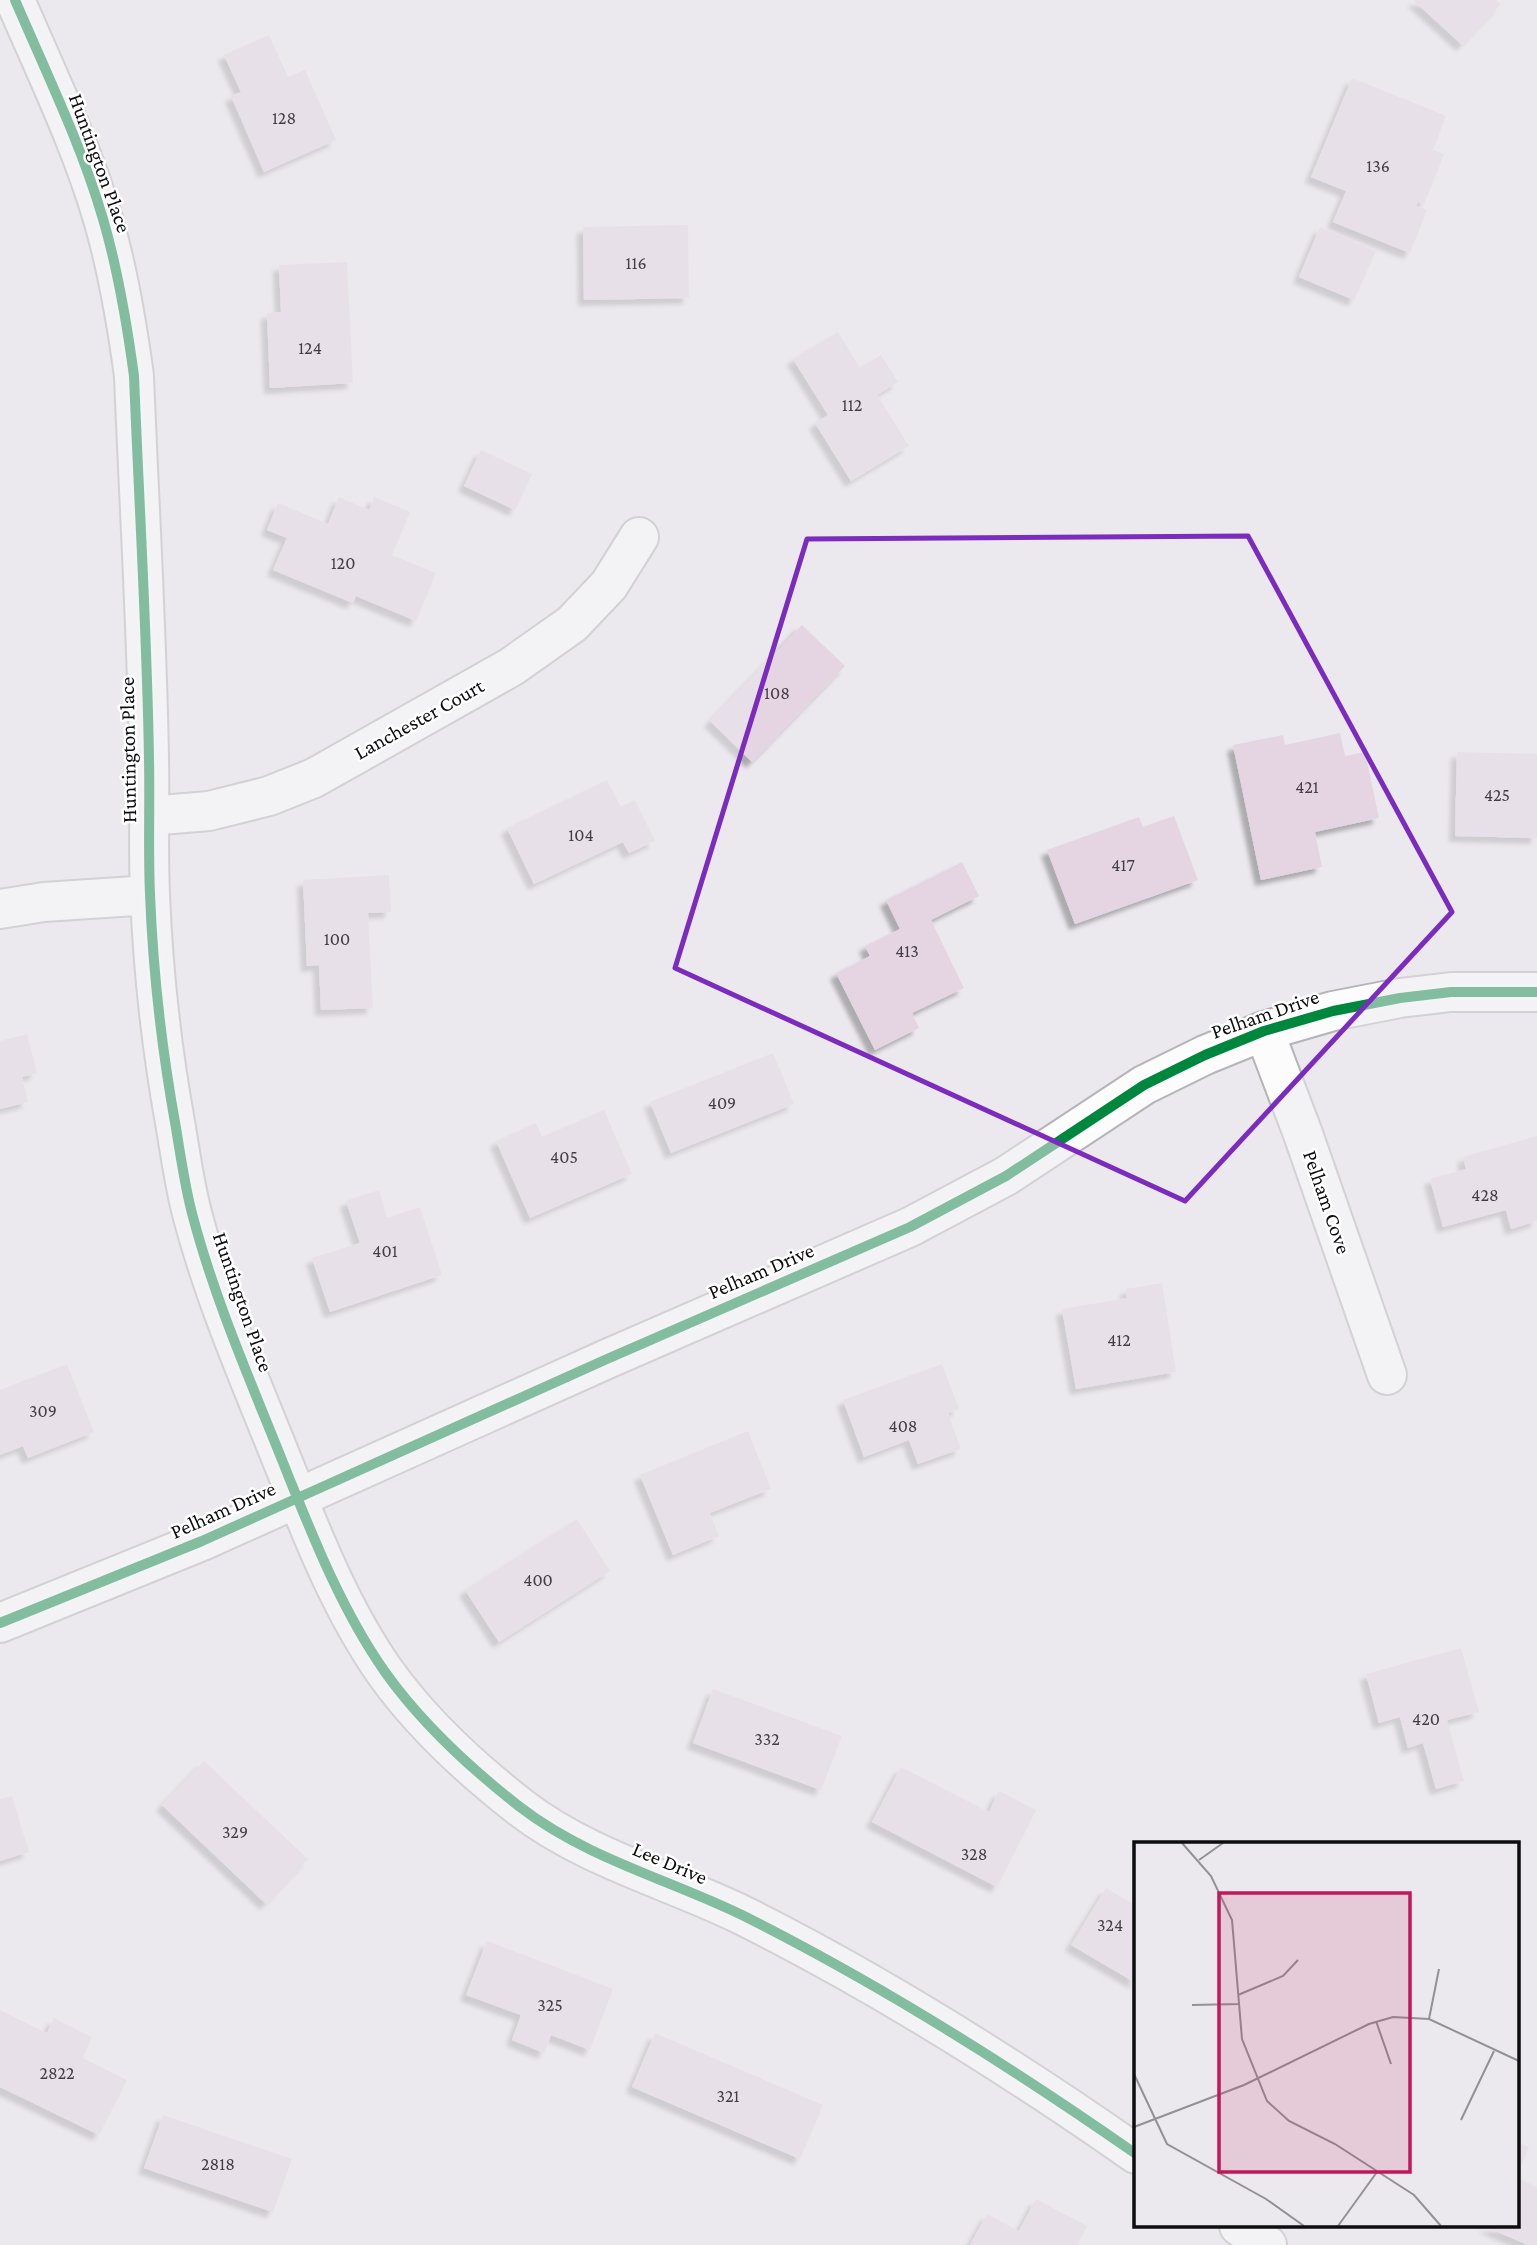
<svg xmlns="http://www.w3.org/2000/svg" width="1537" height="2245" viewBox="0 0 1537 2245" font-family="'Crimson Pro',serif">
<defs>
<filter id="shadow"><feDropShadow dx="-6" dy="6" stdDeviation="2" flood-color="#0004"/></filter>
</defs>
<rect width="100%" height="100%" fill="#ebe9ed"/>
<!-- building -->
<path fill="#e5d5e3" filter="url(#shadow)" d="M1413 0H1496L1501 4 1462 45Z
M269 35 288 77 305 70 336 140 264 172 231 96 241 92 224 55Z
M1352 78 1446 116 1433 150 1444 154 1424 204 1418 202 1416 206 1427 210 1410 253 1333 222 1346 191 1311 177Z
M688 225 689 298 584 300 583 227Z
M1320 227 1376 251 1354 300 1299 277Z
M347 262 353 383 270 388 267 313 281 312 279 265Z
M838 332 860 368 881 355 898 382 877 395 909 446 851 481 815 423 828 415 793 359Z
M481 450 532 474 515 510 464 486Z
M339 497 369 510 374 497 410 512 392 555 436 573 416 621 356 596 353 603 273 570 287 538 267 530 278 503 328 524Z
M802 625 845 666 752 762 710 721Z
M1340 733 1345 756 1365 752 1379 818 1315 832 1322 867 1261 880 1233 745 1283 735 1285 745Z
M1457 752 1537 754V838L1455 836Z
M607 780 621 807 635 800 655 841 629 853 623 842 534 884 507 828Z
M1174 816 1198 880 1075 924 1047 850 1139 817 1143 827Z
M962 862 979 896 931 920 964 988 912 1013 919 1028 875 1050 836 973 870 956 865 946 900 929 886 900Z
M389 875 391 912 368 913 373 1008 321 1010 319 965 307 966 303 880Z
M27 1034 37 1073 22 1077 28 1102 0 1109V1041Z
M773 1053 794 1104 671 1153 650 1102Z
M604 1110 632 1174 530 1218 496 1141 536 1123 542 1137Z
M1537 1136V1221L1511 1229 1506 1210 1443 1227 1430 1179 1466 1169 1463 1157Z
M379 1190 387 1218 420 1207 442 1275 330 1312 312 1258 360 1243 346 1201Z
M1162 1283 1176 1372 1076 1389 1062 1309 1127 1298 1126 1289Z
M67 1364 94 1432 28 1458 23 1446 0 1455V1390Z
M942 1364 959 1409 948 1413 961 1449 918 1464 909 1440 864 1457 843 1400Z
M748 1431 771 1489 710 1513 719 1536 673 1555 640 1475Z
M577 1519 610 1571 499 1642 465 1590Z
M1461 1648 1479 1712 1447 1720 1464 1781 1436 1789 1423 1743 1408 1748 1400 1717 1379 1723 1366 1674Z
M713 1689 842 1736 821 1790 693 1743Z
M204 1761 308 1859 266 1904 162 1805Z
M901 1767 989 1812 999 1791 1036 1810 997 1887 872 1822Z
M12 1796 29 1852 0 1861V1799Z
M1106 1888 1136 1906V1983L1071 1945Z
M487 1941 613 1989 590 2050 551 2035 544 2053 512 2040 521 2015 466 1995Z
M0 2010 47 2033 54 2018 92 2037 83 2058 127 2080 99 2135 0 2087Z
M655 2033 823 2105 800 2159 632 2087Z
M163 2115 292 2159 273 2212 144 2168Z
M1518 2142 1529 2147 1518 2173Z
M1518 2178 1537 2187V2245H1528L1484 2226H1518Z
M1036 2199 1087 2226 1077 2245H970L987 2214 1019 2231Z"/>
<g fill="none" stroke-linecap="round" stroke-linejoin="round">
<defs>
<path id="minor" d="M15 0C46 72 81 144 103 219 118 270 127 324 134 376 139 503 147 631 149 759 150 804 148 849 150 894 153 972 162 1051 176 1128 181 1158 185 1188 193 1217 215 1300 250 1380 282 1460 311 1532 340 1608 385 1672 422 1724 470 1768 520 1807 586 1858 668 1879 742 1915 880 1984 1010 2066 1136 2154
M149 816 209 811 269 796 314 778 511 667 572 624 609 585 639 537
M0 909 44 902 150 895
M1264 1031 1303 1134 1387 1375
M0 1623 202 1541 607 1359 910 1227 1006 1176 1144 1085 1205 1055 1264 1031 1333 1011 1400 998 1451 992H1537
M1239 2226 1267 2245"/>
</defs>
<!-- minor casing -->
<use href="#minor" stroke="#b5b4b6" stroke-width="42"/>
<!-- minor -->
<use href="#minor" stroke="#fcfcfc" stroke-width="38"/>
<defs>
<path id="cycleway" d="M15 0C46 72 81 144 103 219 118 270 127 324 134 376 139 503 147 631 149 759 150 804 148 849 150 894 153 972 162 1051 176 1128 181 1158 185 1188 193 1217 215 1300 250 1380 282 1460 311 1532 340 1608 385 1672 422 1724 470 1768 520 1807 586 1858 668 1879 742 1915 880 1984 1010 2066 1136 2154
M0 1623 202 1541 607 1359 910 1227 1006 1176 1144 1085 1205 1055 1264 1031 1333 1011 1400 998 1451 992H1537"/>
</defs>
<!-- cycleway casing -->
<use href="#cycleway" stroke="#fff" stroke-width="15"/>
<!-- cycleway -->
<use href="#cycleway" stroke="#00873e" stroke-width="10"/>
</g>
<!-- marked area -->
<path d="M0 0H1537V2245H0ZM1248 536 1452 912 1185 1201 675 968 807 539Z" fill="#ebe9ed" fill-opacity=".55" fill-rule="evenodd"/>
<path fill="none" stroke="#7b2cbf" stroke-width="5" stroke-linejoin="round" d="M1248 536 1452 912 1185 1201 675 968 807 539Z"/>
<g text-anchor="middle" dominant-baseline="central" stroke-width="5" stroke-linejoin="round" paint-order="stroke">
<!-- number labels -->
<g font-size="18" fill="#433e43">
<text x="284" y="118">128</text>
<text x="1378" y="166">136</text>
<text x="636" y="263">116</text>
<text x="310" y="348">124</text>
<text x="852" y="405">112</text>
<text x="343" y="563">120</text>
<text x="777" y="693">108</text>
<text x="1307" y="787">421</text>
<text x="1497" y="795">425</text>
<text x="581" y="835">104</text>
<text x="1123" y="865">417</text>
<text x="337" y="939">100</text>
<text x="907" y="951">413</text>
<text x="722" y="1103">409</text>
<text x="564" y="1157">405</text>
<text x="1485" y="1195">428</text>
<text x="385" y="1251">401</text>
<text x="1119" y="1340">412</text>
<text x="43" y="1411">309</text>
<text x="903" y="1426">408</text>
<text x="538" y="1580">400</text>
<text x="1426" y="1719">420</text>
<text x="767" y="1739">332</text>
<text x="235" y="1832">329</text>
<text x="974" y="1854">328</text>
<text x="1110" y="1925">324</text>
<text x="550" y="2005">325</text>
<text x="57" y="2073">2822</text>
<text x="728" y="2096">321</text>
<text x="218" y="2164">2818</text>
</g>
<!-- street labels -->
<g font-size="21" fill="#0d0c0e" stroke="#fff">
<text transform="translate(100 163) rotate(70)">Huntington Place</text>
<text transform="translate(419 719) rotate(-29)">Lanchester Court</text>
<text transform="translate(128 750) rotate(-91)">Huntington Place</text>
<text transform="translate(1265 1014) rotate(-19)">Pelham Drive</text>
<text transform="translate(1327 1202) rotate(71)">Pelham Cove</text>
<text transform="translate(761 1271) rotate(-23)">Pelham Drive</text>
<text transform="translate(243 1302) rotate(71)">Huntington Place</text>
<text transform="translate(223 1510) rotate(-24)">Pelham Drive</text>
<text transform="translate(670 1863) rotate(23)">Lee Drive</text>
</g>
</g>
<!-- overview -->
<g transform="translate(1134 1842)">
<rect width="385" height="385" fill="#ebe9ed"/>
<path fill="none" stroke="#929194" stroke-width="2" d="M48 1 77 34 98 78 108 197 133 259 155 279 201 302 280 353 307 384M65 18 89 1M104 153 149 134 164 118M58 163 104 162M295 177 305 127M242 179 257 222M0 232 33 302 132 357 170 384M327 278 360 209M0 285 110 243 235 182 259 175 295 177 385 219M204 384 243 330"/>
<path fill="#c2185b" fill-opacity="0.15" stroke="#c2185b" stroke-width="3.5" d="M85 51H276V330H85Z"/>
<rect width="385" height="385" fill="none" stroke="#0d0c0e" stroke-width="3.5"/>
</g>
</svg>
